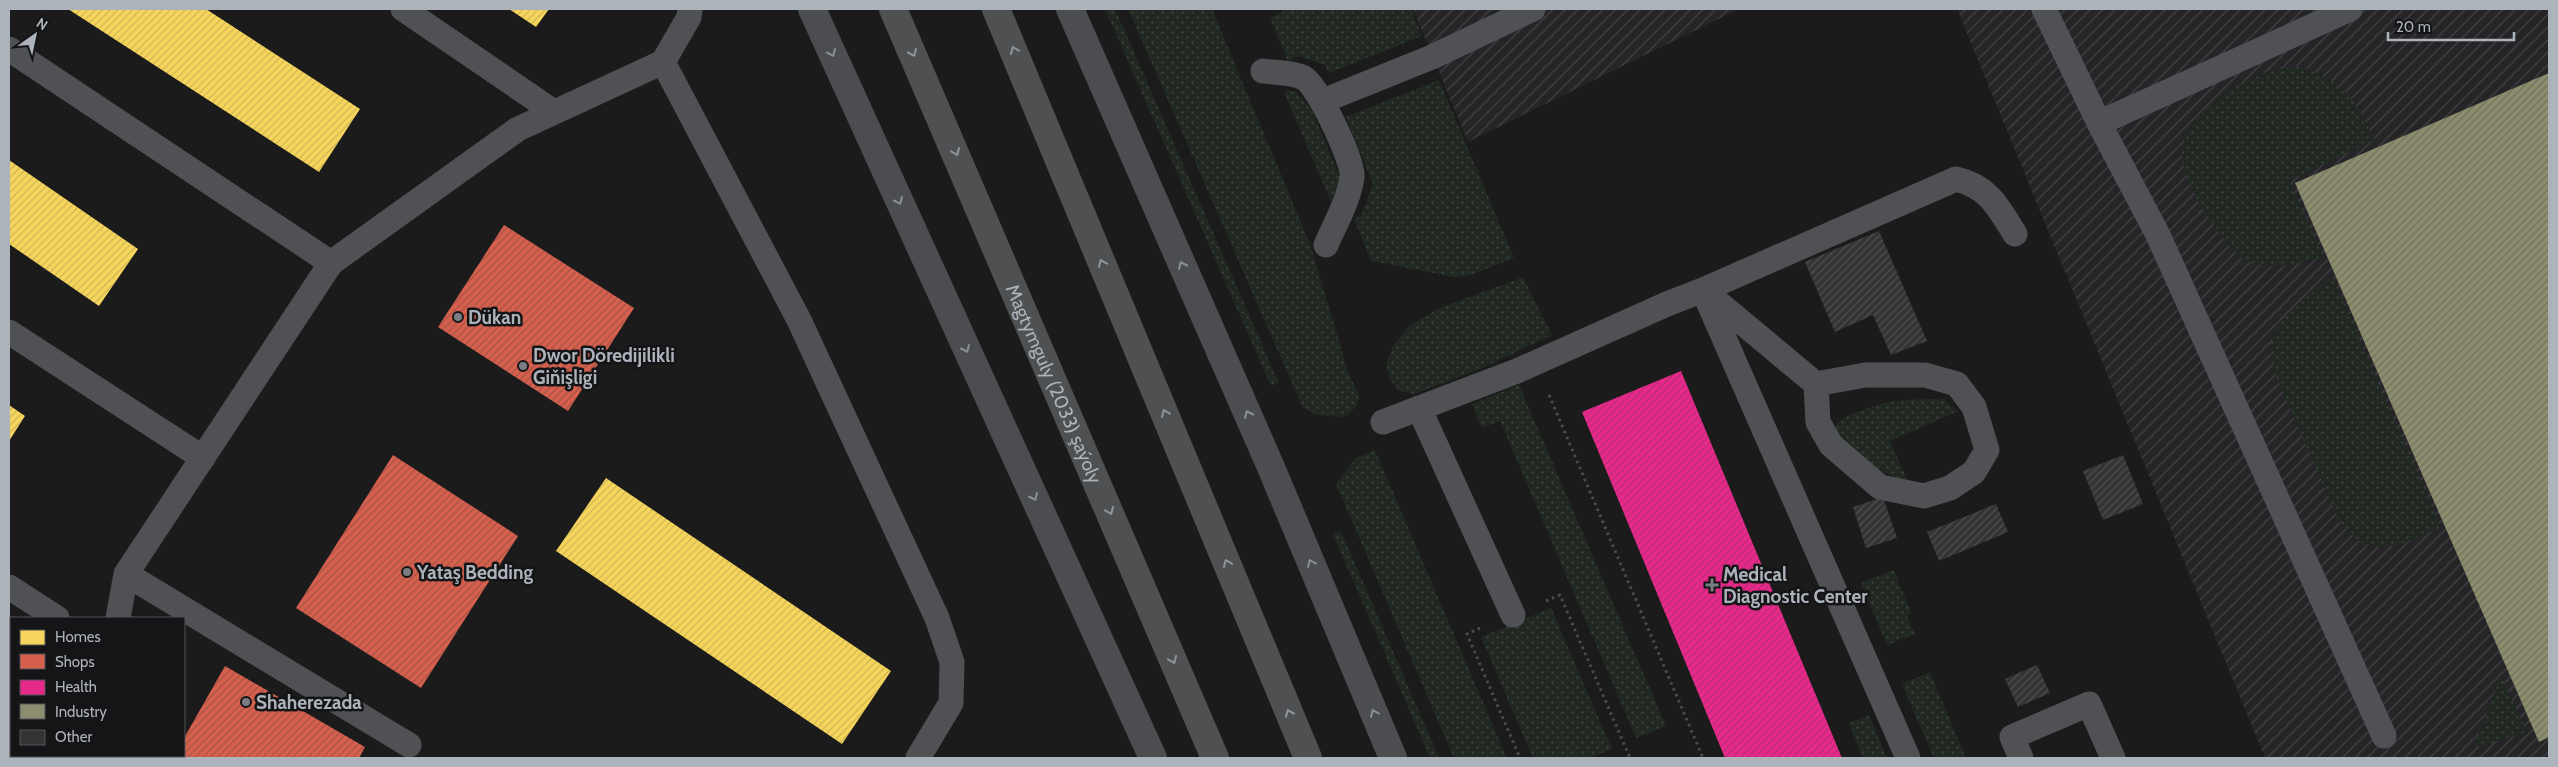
<svg xmlns="http://www.w3.org/2000/svg" width="2558" height="767" viewBox="0 0 2558 767" font-family="Cabin,sans-serif">
<defs>
<pattern id="industrial-furrows" width="10" height="10" patternUnits="userSpaceOnUse" patternTransform="scale(1.25)"><rect width="10" height="10" fill="#252527"/><path d="M-1 1l2-2M0 10L10 0M9 11l2-2" fill="none" stroke="#424244"/></pattern>
<pattern id="grass-dots" width="8" height="8" patternUnits="userSpaceOnUse" patternTransform="scale(1.25)"><rect width="8" height="8" fill="#212821"/><path d="M2 2h.1M6 6h.1" fill="none" stroke="#3f453f" stroke-width="1.8" stroke-linecap="round"/></pattern>
<pattern id="homes-hatch" width="6" height="6" patternUnits="userSpaceOnUse" patternTransform="scale(1.25)"><rect width="6" height="6" fill="#f6d55c"/><path d="M-1 1l2-2M0 6l6-6M5 7l2-2" fill="none" stroke="#cfb555"/></pattern>
<pattern id="shops-hatch" width="6" height="6" patternUnits="userSpaceOnUse" patternTransform="scale(1.25)"><rect width="6" height="6" fill="#d6604d"/><path d="M-1 1l2-2M0 6l6-6M5 7l2-2" fill="none" stroke="#a55347"/></pattern>
<pattern id="health-hatch" width="6" height="6" patternUnits="userSpaceOnUse" patternTransform="scale(1.25)"><rect width="6" height="6" fill="#e7298a"/><path d="M-1 1l2-2M0 6l6-6M5 7l2-2" fill="none" stroke="#ba2c76"/></pattern>
<pattern id="industry-hatch" width="6" height="6" patternUnits="userSpaceOnUse" patternTransform="scale(1.25)"><rect width="6" height="6" fill="#8c8c6e"/><path d="M-1 1l2-2M0 6l6-6M5 7l2-2" fill="none" stroke="#72725e"/></pattern>
<pattern id="building-hatch" width="6" height="6" patternUnits="userSpaceOnUse" patternTransform="scale(1.25)"><rect width="6" height="6" fill="#343435"/><path d="M-1 1l2-2M0 6l6-6M5 7l2-2" fill="none" stroke="#4f4f50"/></pattern>
</defs>
<rect width="100%" height="100%" fill="#1b1b1b"/>
<!-- industrial -->
<path fill="url(#industrial-furrows)" d="M1413 9H1739L1468 142Z
M1957 9H2549V758H2265Z"/>
<!-- grass -->
<path fill="url(#grass-dots)" d="M1105 9H1115L1279 383 1271 386Z
M1128 9H1212L1310 244 1339 340 1347 370 1359 395 1357 405 1348 415 1340 417 1318 415 1303 408Z
M1284 9H1411L1422 36 1329 73 1325 65 1299 56 1288 61 1270 18 1282 13Z
M2297 66C2341 79 2356 99 2374 140L2289 181 2324 258C2307 261 2280 268 2263 266 2240 263 2228 245 2215 227 2203 211 2185 179 2182 159 2178 121 2233 85 2264 73 2274 69 2287 68 2297 66Z
M1439 80 1514 258 1471 275 1454 277 1371 261 1354 219 1361 216 1373 184 1346 117Z
M1286 89 1297 93 1311 109 1340 177 1335 205 1331 202 1285 94Z
M2332 276 2441 528C2399 544 2371 564 2339 521L2273 369 2271 350 2272 338 2280 323 2293 308Z
M1523 277 1552 335 1487 366 1414 394 1400 391 1390 380 1386 364 1393 346 1410 325 1440 308Z
M1519 385 1666 726 1636 738 1500 421 1482 428 1472 404Z
M1943 399 1958 411 1890 441 1908 481C1886 476 1868 464 1852 449 1847 443 1836 437 1836 428 1836 415 1885 402 1896 401 1911 399 1927 399 1943 399Z
M1375 450 1507 758H1454L1336 484 1355 459Z
M1341 531 1439 758H1430L1333 534Z
M1894 570 1911 613 1907 616 1915 634 1887 645 1861 583Z
M1551 608 1612 749 1590 758H1533L1481 637Z
M1930 672 1966 758H1934L1902 684Z
M2501 676 2527 732 2473 749Z
M1869 715 1887 758H1863L1849 723Z"/>
<!-- homes -->
<path fill="url(#homes-hatch)" d="M68 9H206L360 109 319 172Z
M509 9H549L536 27Z
M9 160 138 249 99 306 9 244Z
M9 405 25 416 9 441Z
M606 478 891 671 842 744 556 551Z"/>
<!-- shops -->
<path fill="url(#shops-hatch)" d="M504 225 634 308 568 411 438 327Z
M393 455 518 536 421 688 296 608Z
M225 666 365 747 359 758H172L174 756H184V738Z"/>
<!-- health -->
<path fill="url(#health-hatch)" d="M1681 371 1842 758H1725L1582 412Z"/>
<!-- industry -->
<path fill="url(#industry-hatch)" d="M2549 73V737L2539 742 2295 183Z"/>
<!-- building -->
<path fill="url(#building-hatch)" d="M1879 231 1927 341 1891 355 1873 315 1835 332 1805 262Z
M2123 455 2143 504 2103 520 2083 471Z
M1883 497 1897 538 1866 548 1853 507Z
M1996 504 2008 532 1939 561 1927 532Z
M2037 665 2050 693 2018 707 2005 679Z"/>
<g fill="none" stroke-linecap="round" stroke-linejoin="round">
<!-- path -->
<path stroke="#4b4c4f" stroke-width="3" stroke-dasharray="2.5 4" stroke-linecap="butt" d="M1549 395 1703 758
M1546 601 1560 595 1630 758
M1480 628 1467 634 1520 758"/>
<!-- lane -->
<path stroke="#4f5154" stroke-width="25" d="M403 9 554 112
M2044 9 2099 123 2158 235 2384 736
M9 49 331 263
M663 62 799 320 937 618 952 662 951 703 918 758
M1263 71C1276 73 1292 72 1304 78 1318 86 1354 162 1352 177 1349 200 1335 224 1326 245
M1323 101 1432 57 1533 9
M2099 123 2350 9
M9 332 203 458
M1816 384 1865 375H1925L1957 384 1974 407 1987 450 1974 472 1950 488 1924 496 1880 487 1831 445 1818 422 1816 384 1703 290 1956 179C1989 187 1998 207 2015 234
M1419 408 1513 615
M1383 422 1517 371 1667 304 1703 290 1908 758
M126 574 409 745
M9 587 57 618
M118 618 126 574 331 263 518 129 663 62 689 17 690 9
M50 758 52 756
M2021 758 2012 737 2089 704 2113 758"/>
<!-- secondary -->
<g stroke="#4e5052" stroke-width="28">
<path id="s1" d="M893 9 1215 758"/>
<path d="M996 9 1308 758"/>
</g>
<!-- primary -->
<path stroke="#4c4d50" stroke-width="28" d="M812 9 1153 758
M1070 9 1270 465 1393 758"/>
</g>
<!-- one-way arrows -->
<defs><path id="oneway-chevron" d="M-2-3.5L2.5 0L-2 3.5" fill="none" stroke-width="1.6" stroke-linecap="round" stroke-linejoin="round" transform="scale(1.25)"/></defs>
<g stroke="#90959c">
<use href="#oneway-chevron" transform="translate(1014 50) rotate(-113)"/>
<use href="#oneway-chevron" transform="translate(913 53) rotate(66)"/>
<use href="#oneway-chevron" transform="translate(956 152) rotate(67)"/>
<use href="#oneway-chevron" transform="translate(1102 263) rotate(-113)"/>
<use href="#oneway-chevron" transform="translate(1165 413) rotate(-113)"/>
<use href="#oneway-chevron" transform="translate(1110 511) rotate(67)"/>
<use href="#oneway-chevron" transform="translate(1227 563) rotate(-113)"/>
<use href="#oneway-chevron" transform="translate(1173 660) rotate(67)"/>
<use href="#oneway-chevron" transform="translate(1289 713) rotate(-113)"/>
</g>
<g stroke="#8b8f96">
<use href="#oneway-chevron" transform="translate(832 53) rotate(66)"/>
<use href="#oneway-chevron" transform="translate(899 201) rotate(66)"/>
<use href="#oneway-chevron" transform="translate(1182 265) rotate(-114)"/>
<use href="#oneway-chevron" transform="translate(966 349) rotate(66)"/>
<use href="#oneway-chevron" transform="translate(1248 414) rotate(-114)"/>
<use href="#oneway-chevron" transform="translate(1034 497) rotate(66)"/>
<use href="#oneway-chevron" transform="translate(1311 563) rotate(-113)"/>
<use href="#oneway-chevron" transform="translate(1374 713) rotate(-113)"/>
</g>
<!-- markers -->
<g fill="#7a7e83" stroke="#151517" stroke-width="2">
<circle cx="458" cy="317" r="5"/>
<circle cx="523" cy="366" r="5"/>
<circle cx="407" cy="572" r="5"/>
<path d="M1709.5 577.5h5v5h5v5h-5v5h-5v-5h-5v-5h5z"/>
<circle cx="246" cy="702" r="5"/>
</g>
<g text-anchor="middle" dominant-baseline="central" stroke-width="5" stroke-linejoin="round" paint-order="stroke">
<!-- poi labels -->
<g font-size="19" font-weight="bold" fill="#adb3bb" stroke="#151517" text-anchor="start">
<text x="468" y="317">Dükan</text>
<text x="533" y="355">Dwor Döredijilikli<tspan x="533" dy="22">Giňişligi</tspan></text>
<text x="417" y="572">Yataş Bedding</text>
<text x="1723" y="574">Medical<tspan x="1723" dy="22">Diagnostic Center</tspan></text>
<text x="256" y="702">Shaherezada</text>
</g>
<!-- street labels -->
<g font-size="19" fill="#adb3bb" stroke="#151517">
<text stroke="none"><textPath href="#s1" startOffset="408">Magtymguly (2033) şaýoly</textPath></text>
</g>
</g>
<!-- border -->
<rect width="2558" height="767" fill="none" stroke="#adb3bb" stroke-width="20"/>
<!-- legend -->
<rect x="10" y="617" width="175" height="140" fill="#151517" stroke="#525459"/>
<rect x="20" y="630" width="25" height="15" fill="#f6d55c" stroke="#525459"/>
<text x="55" y="642" font-size="15" fill="#adb3bb">Homes</text>
<rect x="20" y="654" width="25" height="15" fill="#d6604d" stroke="#525459"/>
<text x="55" y="667" font-size="15" fill="#adb3bb">Shops</text>
<rect x="20" y="680" width="25" height="15" fill="#e7298a" stroke="#525459"/>
<text x="55" y="692" font-size="15" fill="#adb3bb">Health</text>
<rect x="20" y="704" width="25" height="15" fill="#8c8c6e" stroke="#525459"/>
<text x="55" y="717" font-size="15" fill="#adb3bb">Industry</text>
<rect x="20" y="730" width="25" height="15" fill="#343435" stroke="#525459"/>
<text x="55" y="742" font-size="15" fill="#adb3bb">Other</text>
<!-- north arrow -->
<g transform="translate(35 35) rotate(33)" stroke="#151517" stroke-width="4" paint-order="stroke">
<path d="M0-4L9 19L0 12L-9 19Z" fill="#adb3bb"/>
<text y="-8" font-size="14" font-weight="bold" text-anchor="middle" fill="#adb3bb">N</text>
</g>
<!-- scale -->
<path d="M2388 32v8h126v-8" fill="none" stroke="#adb3bb" stroke-width="2.5"/>
<text x="2396" y="32" font-size="15" fill="#adb3bb" stroke="#151517" stroke-width="4" paint-order="stroke">20 m</text>
</svg>
